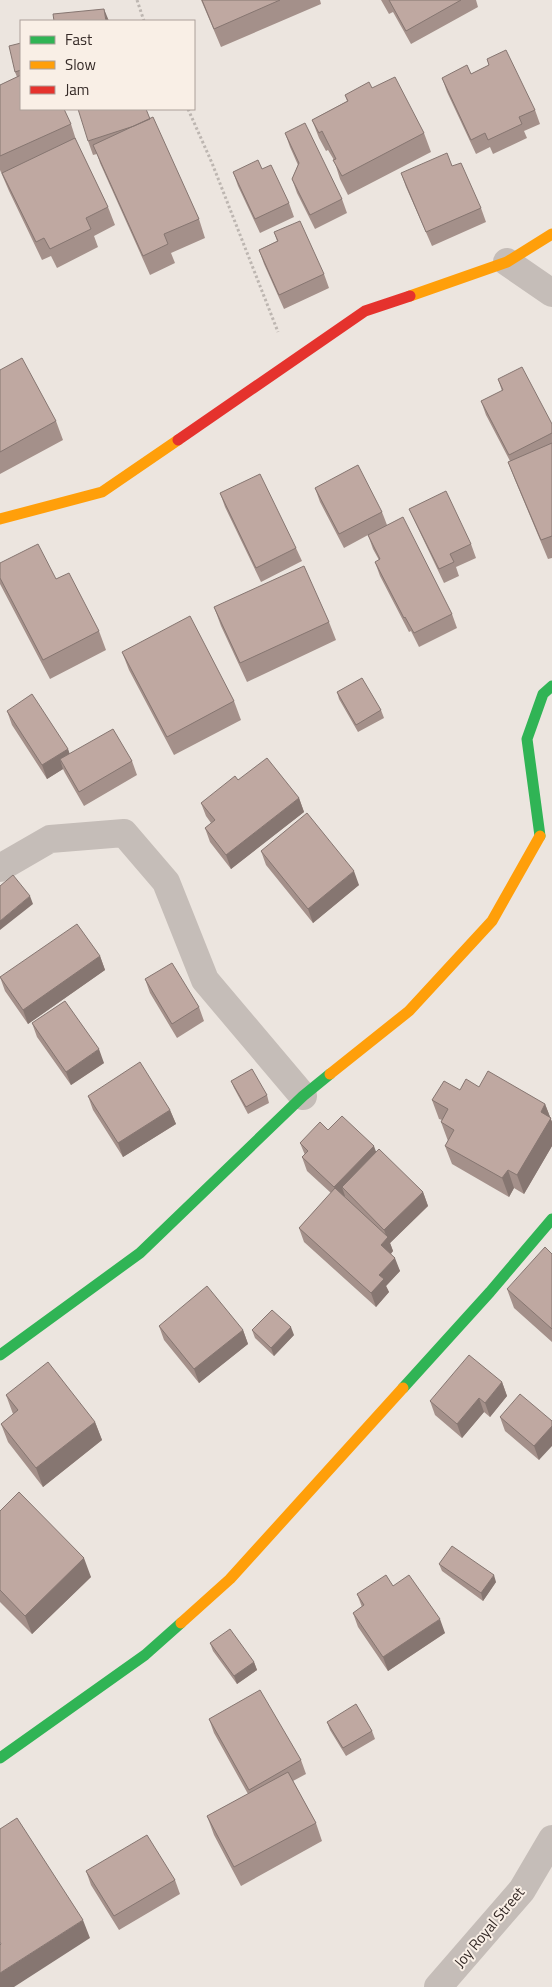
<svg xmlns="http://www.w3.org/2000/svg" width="552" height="1987" viewBox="0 0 552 1987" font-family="'Titillium Web',sans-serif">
<rect width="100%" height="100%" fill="#ece5df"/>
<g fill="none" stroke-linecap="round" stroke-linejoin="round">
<!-- path -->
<path stroke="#bdb6b1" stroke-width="3" stroke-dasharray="2.5 2.5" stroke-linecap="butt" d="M137 0 144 21
M188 109 212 163 278 332"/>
<!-- street -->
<path stroke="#c5bdb8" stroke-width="28" d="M507 262 552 293
M0 868 50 839 124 833 166 882 205 980 303 1096
M438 1987 522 1890 552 1839"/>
<!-- fast -->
<path stroke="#30b455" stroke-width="11" d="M540 836 527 739 543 694 552 686
M0 1355 140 1253 303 1096 330 1074
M403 1388 490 1292 552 1219
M0 1758 145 1655 181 1623"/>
<!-- slow -->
<path stroke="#ff9f0a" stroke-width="11" d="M410 296 507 262 552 234
M0 519 102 492 178 440
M330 1074 409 1011 492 921 540 836
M181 1623 230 1579 403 1388"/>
<!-- jam -->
<path stroke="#e5322d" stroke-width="11" d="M178 440 365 311 410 296"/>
</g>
<!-- wall -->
<path fill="#a4908a" d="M201 0H320L321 4 221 47 207 14Z
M381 0H476L478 7 411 44 393 12 389 14Z
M21 43V109L71 124 77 143 108 207 115 225 94 236 98 247 57 268 51 256 42 260 9 191 0 170V85L17 77 15 72Z
M487 59 535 110 540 124 524 131 527 138 493 154 490 147 476 154 447 92 442 78 471 74 489 65Z
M372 88 424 133 431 152 348 195 340 179 334 160 328 150 326 151 319 138 312 120 347 101 345 95Z
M150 118 199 219 205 238 171 253 175 263 150 275 100 163 97 154 93 155 88 141Z
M285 133 342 199 347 213 315 229 297 193 292 179 298 165 290 147Z
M452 166 481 208 486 222 432 246 406 187 401 173Z
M262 169 289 203 294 217 260 233 238 186 233 172Z
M274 232 324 274 329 288 284 309 264 264 259 250 277 241Z
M0 370 56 421 63 440 0 474Z
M498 379 552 424V558L548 559 515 480 508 462 510 461 486 415 481 401 502 391Z
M315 488 382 512 387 525 452 614 457 628 419 647 411 631 409 632 380 576 375 562 379 560 373 549 368 535 344 548 320 502Z
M220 493 296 548 302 561 261 582 225 507Z
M409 509 471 544 476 558 456 567 459 576 444 583 415 522Z
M0 563 99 631 106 650 50 679 0 584Z
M214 607 329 622 336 640 247 682 221 626Z
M122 652 234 701 241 720 174 755 129 670Z
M337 692 381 710 384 718 358 732 339 699Z
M7 711 68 749 69 754 132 761 137 775 84 806 65 773 63 769 47 779 12 725Z
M238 780 299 798 304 812 231 869 210 842 205 828 211 823 206 816 201 803Z
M261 851 359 885 313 923 266 865Z
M100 956 105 970 28 1024 5 991 0 977Z
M145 979 199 1007 204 1021 177 1038 150 993Z
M32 1023 104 1063 71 1085 37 1037Z
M231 1081 267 1095 269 1103 248 1114 234 1088Z
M479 1087 545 1104 552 1122V1146L524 1194 514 1188 509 1197 452 1164 445 1146 448 1141 441 1122 442 1120 439 1119 432 1100 460 1090Z
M88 1096 170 1110 176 1124 123 1157 93 1110Z
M328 1130 376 1152 423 1192 428 1206 390 1243 393 1251 391 1254 400 1271 386 1286 389 1292 376 1307 304 1242 299 1228 331 1193 307 1171 302 1157 305 1155 300 1143Z
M552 1254V1342L514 1308 507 1289Z
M159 1326 243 1330 248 1344 199 1383 164 1340Z
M252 1330 294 1335 274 1356 255 1338Z
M502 1382 507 1396 490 1417 484 1412 462 1438 435 1415 430 1401Z
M6 1395 95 1422 102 1440 43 1487 8 1442 1 1424 13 1414Z
M500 1417 552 1421 539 1460 505 1431Z
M0 1511 91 1577 32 1634 0 1602Z
M439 1564 496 1582 483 1601 442 1571Z
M393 1586 445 1633 388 1671 358 1627 353 1613 362 1607 357 1594Z
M210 1643 254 1662 257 1670 237 1684 213 1651Z
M209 1719 301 1760 306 1774 293 1781 316 1823 322 1841 241 1886 214 1835 207 1816 248 1794 214 1733Z
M327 1722 372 1731 375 1739 346 1756 330 1730Z
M86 1871 175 1880 180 1894 119 1930 91 1885Z"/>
<!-- shaded-wall -->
<path fill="#867671" d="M104 9 109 21H106Z
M68 749 73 763 60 759 63 769 47 779 42 765Z
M299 798 304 812 231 869 226 855Z
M354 871 359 885 313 923 308 909Z
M30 896 33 904 0 930V921Z
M100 956 105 970 28 1024 23 1010Z
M99 1049 104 1063 71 1085 66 1072Z
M545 1104 552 1122V1146L524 1194 517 1175 541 1112Z
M170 1110 176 1124 123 1157 118 1143Z
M374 1146 379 1160 342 1187 345 1196 340 1201 334 1187Z
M508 1170 514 1188 509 1197 502 1178Z
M423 1192 428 1206 390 1243 393 1251 386 1259 381 1245 387 1238 384 1230Z
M395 1258 400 1271 386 1286 389 1292 376 1307 371 1293 379 1275Z
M291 1327 294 1335 274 1356 271 1348Z
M243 1330 248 1344 199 1383 194 1369Z
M502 1382 507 1396 490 1417 485 1403Z
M479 1398 484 1412 462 1438 457 1424Z
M95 1422 102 1440 43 1487 36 1468Z
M552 1426V1446L539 1460 534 1446Z
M84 1558 91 1577 32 1634 25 1616Z
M494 1575 496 1582 483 1601 481 1593Z
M440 1619 445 1633 388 1671 383 1657Z
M254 1662 257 1670 237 1684 234 1676Z
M83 1920 90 1938 14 1987H0V1973Z"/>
<!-- building -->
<path fill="#bfa8a1" stroke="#867671" d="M202 0H280L214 29Z
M389 0H461L406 31Z
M104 9 106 21H54L53 14Z
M21 43V70L15 72 9 46Z
M506 50 535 110 519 117 522 124 488 140 485 133 471 140 442 78 467 65 471 74 489 65 487 59Z
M21 75V109H64L71 124 0 156V85Z
M395 77 424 133 342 176 333 160 336 159 322 131 319 133 312 120 348 101 345 95 369 82 372 88Z
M78 109H146L150 119 134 126 88 141Z
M153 117 199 219 164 234 168 244 143 256 93 145Z
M305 123 342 199 310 215 292 179 299 163 285 133Z
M75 138 108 207 86 218 91 229 50 249 44 238 36 242 2 173Z
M447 153 452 166 461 163 481 208 426 232 401 173Z
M258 160 262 169 271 165 289 203 255 219 233 172Z
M300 221 324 274 279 295 259 250 278 241 274 232Z
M22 358 56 421 0 452V370Z
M522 367 552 424V433L509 455 481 401 503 390 498 379Z
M552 443V536L541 540 508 462Z
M358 465 382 512 339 534 315 488Z
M260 474 296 548 256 568 220 493Z
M446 491 471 544 450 554 454 562 439 569 409 509Z
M403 517 452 614 414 633 405 617 404 618 375 562 380 559 368 535Z
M38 544 56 579 69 573 99 631 43 660 0 578V563Z
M304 566 329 622 240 663 214 607Z
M190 616 234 701 167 737 122 652Z
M362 678 381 710 356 725 337 692Z
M32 694 68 749 42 765 7 711Z
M113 729 132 761 79 792 60 759Z
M267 758 299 798 226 855 205 828 215 820 201 803 235 776 238 780Z
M307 813 354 871 308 909 261 851Z
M13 875 30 896 0 921V886Z
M77 924 100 956 23 1010 0 977Z
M172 963 199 1007 172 1024 145 979Z
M65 1001 99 1049 66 1072 32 1023Z
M140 1062 170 1110 118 1143 88 1096Z
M252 1069 267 1095 246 1107 231 1081Z
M488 1071 545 1104 541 1112 551 1118 517 1175 508 1170 502 1178 445 1146 454 1130 441 1122 448 1109 432 1100 444 1081 460 1090 466 1079 479 1087Z
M342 1116 374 1146 334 1187 302 1157 308 1151 300 1143 320 1122 328 1130Z
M379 1149 423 1192 384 1230 342 1187Z
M335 1188 388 1237 381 1245 395 1258 379 1275 384 1279 371 1293 299 1228Z
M545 1247 552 1254V1329L507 1289Z
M207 1286 243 1330 194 1369 159 1326Z
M272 1310 291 1327 271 1348 252 1330Z
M469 1355 502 1382 485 1403 479 1398 457 1424 430 1401Z
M48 1362 95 1422 36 1468 1 1424 18 1410 6 1395Z
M520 1394 552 1421V1426L534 1446 500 1417Z
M19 1492 84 1558 25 1616 0 1590V1511Z
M452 1546 494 1575 481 1593 439 1564Z
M386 1575 393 1586 409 1575 440 1619 383 1657 353 1613 364 1605 357 1594Z
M230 1629 254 1662 234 1676 210 1643Z
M260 1690 301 1760 249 1790 209 1719Z
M356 1704 372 1731 343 1748 327 1722Z
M288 1772 316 1823 234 1867 207 1816Z
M17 1818 83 1920 0 1973V1945L1 1944 0 1942V1829Z
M147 1835 175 1880 114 1916 86 1871Z"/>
<g text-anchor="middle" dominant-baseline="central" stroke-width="4" stroke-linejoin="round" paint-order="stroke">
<!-- street labels -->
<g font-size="15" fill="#352a27" stroke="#f9efe6">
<text transform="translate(489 1927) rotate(-50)">Joy Royal Street</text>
</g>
</g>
<!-- legend -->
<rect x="20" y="20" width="175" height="90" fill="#f9efe6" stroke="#aba09a"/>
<rect x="30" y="36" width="25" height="8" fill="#30b455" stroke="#aba09a"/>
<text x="65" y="45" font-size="15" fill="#352a27">Fast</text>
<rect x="30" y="61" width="25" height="8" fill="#ff9f0a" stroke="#aba09a"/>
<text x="65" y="70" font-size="15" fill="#352a27">Slow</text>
<rect x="30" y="86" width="25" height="8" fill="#e5322d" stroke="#aba09a"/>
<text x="65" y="95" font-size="15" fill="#352a27">Jam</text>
</svg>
